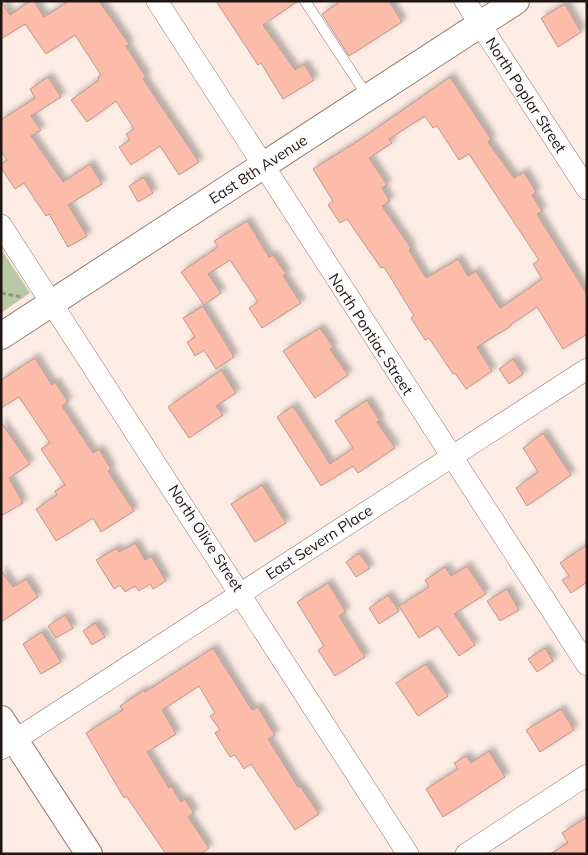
<svg xmlns="http://www.w3.org/2000/svg" width="588" height="855" viewBox="0 0 588 855" font-family="Mulish,sans-serif">
<defs>
<filter id="shadow"><feDropShadow dx="4.5" dy="-4.5" stdDeviation="2.5" flood-color="#0004"/></filter>
</defs>
<rect width="100%" height="100%" fill="#fcece4"/>
<!-- green -->
<path fill="#bac8a6" d="M1 249 30 293 1 313Z"/>
<!-- building -->
<path fill="#fcbca9" stroke="#b59a92" fill-rule="evenodd" filter="url(#shadow)" d="M1 1 10 15 30 1H34L44 17 69 1H99L129 44 126 46 146 77 143 79 199 162 179 175 160 146 131 165 119 147 130 140 126 134 134 129 116 101 87 122 71 100 99 80 98 77 101 75 75 35 46 54 25 24 1 39Z
M216 1H298L263 25 295 70 304 64 314 80 283 99 261 63 258 65Z
M341 1H389L402 22 349 56 322 14Z
M565 4 581 32 558 47 541 18Z
M48 77 61 97 31 116 41 130 31 136 63 182 90 164 102 184 68 205 87 236 68 247 49 214 46 216 24 183 15 189 1 168V164L7 160 1 151V120L35 98 30 89Z
M450 77 491 139 488 142 514 178 524 172 536 192 532 195 542 211 537 214 587 294V334L563 349 537 307 510 325 511 326 477 347 492 371 466 389 455 373 453 374 429 338 425 340 411 318 414 316 384 267 381 268 347 219 340 223 328 205 333 201 313 169 358 141ZM425 116 433 128 437 126 459 160 469 154 539 260 533 264 542 279 500 308 476 271 468 276 458 259 426 278 409 250 411 248 382 206 390 201 382 188 387 185 369 158 392 143 389 139Z
M144 177 153 193 138 202 129 186Z
M247 221 269 257 273 255 286 274 283 276 301 303 262 328 249 308 258 302 230 260 208 274 221 293 204 305 181 272 218 247 214 241Z
M203 306 234 357 216 369 204 350 195 356 187 342 195 337 183 318Z
M320 328 333 347 330 349 348 375 315 398 283 351Z
M35 358 52 385 55 382 68 402 62 406 93 453 99 449 111 469 108 471 134 511 101 532 93 518 56 541 36 509 57 495 55 491 65 485 41 449 50 443 19 397 1 408V380Z
M513 359 523 374 509 384 499 369Z
M221 370 236 393 216 406 223 415 189 438 168 407Z
M367 400 380 421 377 422 395 448 358 473 353 466 321 486 277 417 293 406 330 464 353 448 335 421Z
M1 422 30 464 9 478 23 503 1 516Z
M543 433 571 475 527 506 516 488 538 472 523 448Z
M262 485 286 523 255 542 231 504Z
M135 543 145 560 151 556 166 581 153 589 150 584 139 591 135 586 125 592 120 585 114 589 96 560 117 548 119 552Z
M587 545V582L571 593 562 580 569 576 560 563Z
M359 553 370 568 356 577 346 562Z
M467 566 486 594 454 614 475 645 459 656 438 626 419 638 399 606 429 587 425 580 445 567 451 576Z
M1 570 13 587 26 579 38 597 1 622Z
M328 583 346 612 339 616 365 657 335 676 318 650 324 646 297 602Z
M507 589 519 610 500 621 487 601Z
M388 595 399 611 379 624 369 608Z
M65 615 73 628 56 638 48 626Z
M95 623 105 637 92 645 83 631Z
M42 632 61 662 41 674 23 644Z
M213 648 252 710 258 707 275 735 268 739 298 787 300 786 319 814 295 830 251 764 244 769 235 755 230 757 215 733 220 730 210 716 215 713 199 686 162 710 176 734 147 752 169 788 171 786 181 802 185 799 194 813 188 817 209 848 200 854H166L126 796 124 798 86 733 123 710 120 706 144 690 145 692Z
M545 648 553 661 537 672 528 659Z
M426 664 448 696 418 716 396 683Z
M561 709 574 730 540 752 526 730Z
M489 751 505 777 443 817 426 789 458 769 454 763 466 756 471 763Z
M587 817V854H550L568 843 562 833Z"/>
<g fill="none" stroke-linecap="round" stroke-linejoin="round">
<defs>
<path id="service" d="M305 1 368 97"/>
<path id="minor" d="M157 1 587 665
M465 1 587 189
M1 225 408 854
M1 749 587 369
M466 854 587 775"/>
<path id="tertiary" d="M1 336 516 1
M1 719 89 854"/>
</defs>
<!-- service casing -->
<use href="#service" stroke="#947c70" stroke-width="11"/>
<!-- minor casing -->
<use href="#minor" stroke="#947c70" stroke-width="22"/>
<!-- tertiary casing -->
<use href="#tertiary" stroke="#947c70" stroke-width="28"/>
<!-- path -->
<path stroke="#9b8e88" stroke-width="3" stroke-dasharray="5 2.5" stroke-linecap="butt" d="M1 293 22 297"/>
<!-- service -->
<use href="#service" stroke="#fff" stroke-width="10"/>
<!-- minor -->
<use href="#minor" stroke="#fff" stroke-width="21"/>
<!-- tertiary -->
<use href="#tertiary" stroke="#fff" stroke-width="26"/>
</g>
<g text-anchor="middle" dominant-baseline="central" stroke-width="4" stroke-linejoin="round" paint-order="stroke">
<!-- street labels -->
<g font-size="15" fill="#1f1612" stroke="#fdfdfd">
<text transform="translate(526 95) rotate(57)">North Poplar Street</text>
<text transform="translate(258 169) rotate(-33)">East 8th Avenue</text>
<text transform="translate(371 334) rotate(57)">North Pontiac Street</text>
<text transform="translate(206 538) rotate(57)">North Olive Street</text>
<text transform="translate(319 542) rotate(-33)">East Severn Place</text>
</g>
</g>
<!-- border -->
<rect width="588" height="855" fill="none" stroke="#1f1612" stroke-width="5"/>
</svg>
